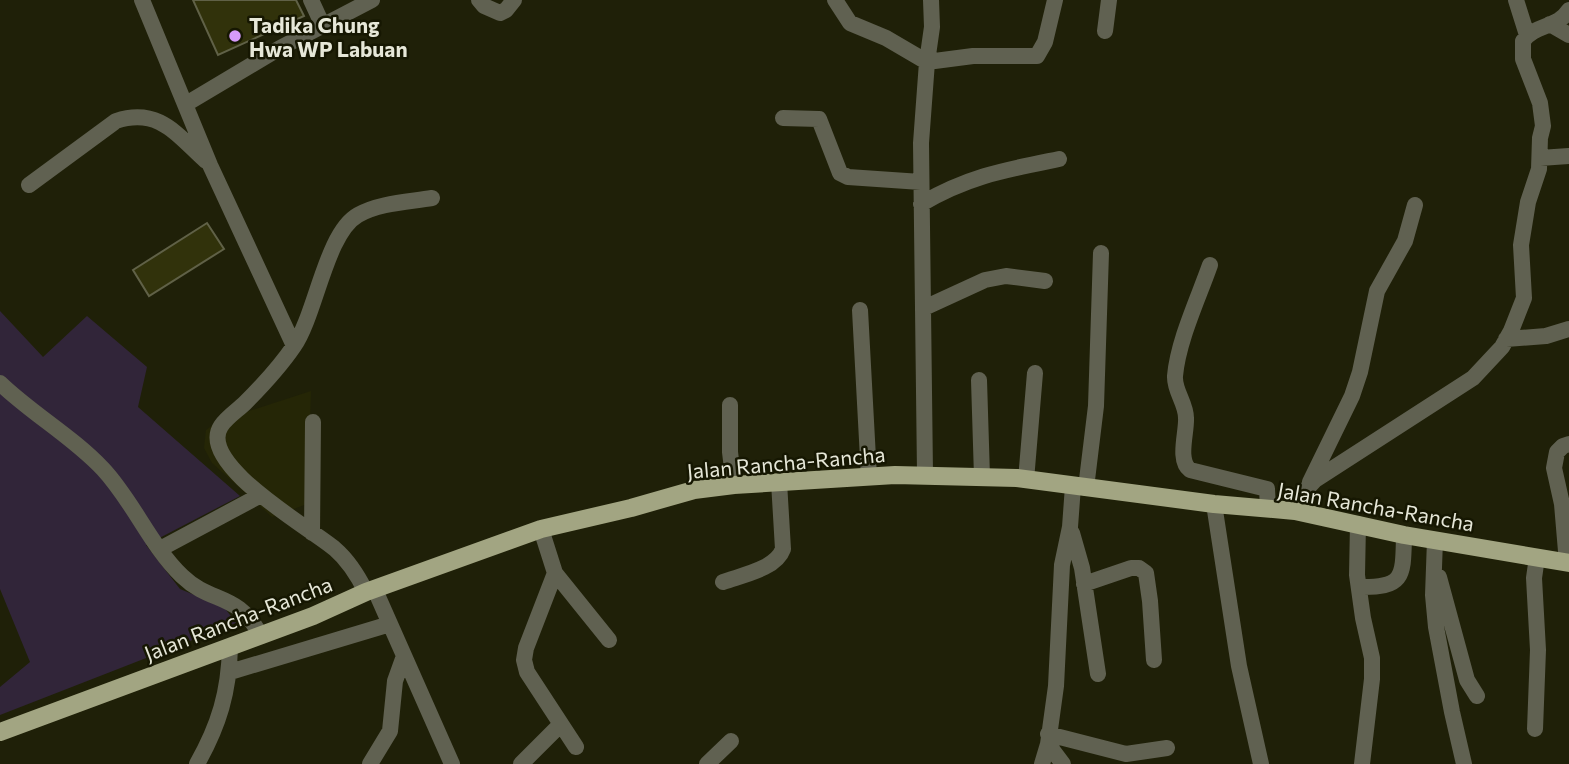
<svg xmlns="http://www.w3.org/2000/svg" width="1569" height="764" viewBox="0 0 1569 764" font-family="Commissioner,sans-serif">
<rect width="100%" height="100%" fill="#1f2008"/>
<!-- built -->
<path fill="#252606" d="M311 391 307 504 272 517 212 463 204 448 206 430 218 421Z"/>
<!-- green -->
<path fill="#312539" d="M0 311 43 357 87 316 147 367 138 407 240 496 146 545 180 589 224 607 236 623 0 715V687L30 662 0 589Z"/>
<!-- building -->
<path fill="#31320b" stroke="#606147" stroke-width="2" d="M193 0H296L304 16 218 55Z
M207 223 224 249 149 296 133 270Z"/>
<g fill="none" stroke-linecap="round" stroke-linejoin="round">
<!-- minor -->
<path stroke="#606151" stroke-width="16" d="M142 0 210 165 294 346C279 368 263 385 245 403 238 410 227 417 221 426 196 464 312 529 335 549 349 561 358 576 366 592
M311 0 323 26
M479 0 484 6 500 13 506 10 514 0
M835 0 850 23 886 38 927 62 932 27 931 0
M1516 0 1527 35
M1550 24 1569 35
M1105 31 1109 0
M186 104 280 48 372 0
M783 118 819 119 840 173 848 177 921 182
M1540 158 1569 156
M29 185 116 121C159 107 177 135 206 161
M921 204C969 176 1005 170 1059 159
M1210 265C1198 299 1178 341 1175 376 1174 391 1186 403 1186 418 1187 432 1177 460 1190 470L1267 489 1268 509
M924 308 985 280 1006 276 1045 281
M860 310 869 477
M1506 339 1546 336 1569 329
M294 346C316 314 326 233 358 215 379 203 408 202 432 198
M979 380 982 477
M0 383C32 414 72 436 103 469 133 501 150 545 182 576 212 605 237 591 261 636
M730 405V452L734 485
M925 474 921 143 927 62 973 56H1037L1045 42 1055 0
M1026 480 1035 373
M1310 482 1352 396 1360 372 1377 291 1405 241 1415 205
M1086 488 1096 406 1101 253
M1214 504 1239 666 1261 764
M1295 511 1302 494 1315 480 1473 378 1502 347 1511 331 1524 298 1521 245 1528 202 1539 169 1540 138 1543 126 1540 103 1523 59V41C1535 24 1558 28 1569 10
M1358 524 1357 575 1363 618 1372 658V679L1362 764
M541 529 555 573 609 640
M312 533 313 422
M1072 533 1082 568 1098 674
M1435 540 1433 595 1436 627 1452 712 1464 764
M160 549 261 495
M1567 563 1562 504 1554 468 1557 452 1563 446 1569 444
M555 573 526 648 524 660 527 672 576 747
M1439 577 1467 680 1477 696
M723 582C742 575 776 569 783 549L779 482
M1084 584 1131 568H1139L1146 573 1150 601 1154 660
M1359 587C1405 588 1403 576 1404 535
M375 590 452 764
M230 672 390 624
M1535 729 1538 650 1534 578 1537 557
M1048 734 1126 754 1167 748
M1048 744 1063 764
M197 764C219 725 229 692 230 647
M370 764 390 731 395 681 404 656
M521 764 561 724
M707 764 731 741
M1042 764 1048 744 1056 686 1062 565 1070 527 1073 486"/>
<!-- major -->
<path stroke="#a2a582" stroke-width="18" d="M0 732 313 616 366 592 541 529 631 508 694 490 734 485 895 475 1017 478 1214 504 1295 511 1404 535 1569 563"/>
</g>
<!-- markers -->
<circle fill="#d69bfa" stroke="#161702" stroke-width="2.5" cx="235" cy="36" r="7"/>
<g text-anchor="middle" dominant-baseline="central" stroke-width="5" stroke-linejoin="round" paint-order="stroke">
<!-- poi labels -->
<g font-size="21" font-weight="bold" fill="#e6e7d8" stroke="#161702" text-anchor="start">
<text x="249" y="24">Tadika Chung<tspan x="249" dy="24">Hwa WP Labuan</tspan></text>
</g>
<!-- street labels -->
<g font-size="21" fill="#e6e7d8" stroke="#161702">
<text transform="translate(786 462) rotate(-5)">Jalan Rancha-Rancha</text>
<text transform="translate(1376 506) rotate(10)">Jalan Rancha-Rancha</text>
<text transform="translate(238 618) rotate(-21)">Jalan Rancha-Rancha</text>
</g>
</g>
</svg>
